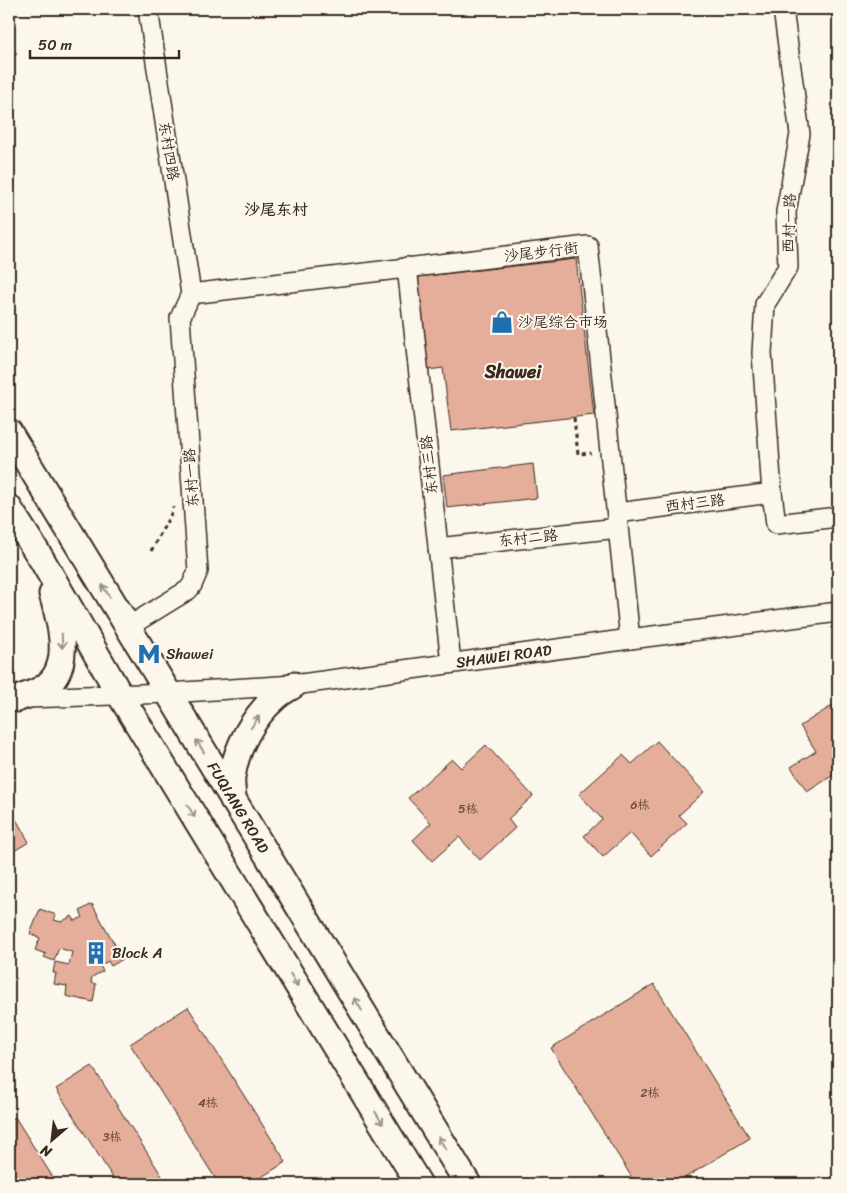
<svg xmlns="http://www.w3.org/2000/svg" width="847" height="1193" viewBox="0 0 847 1193" font-family="Sriracha,'LXGW WenKai TC',sans-serif">
<rect width="100%" height="100%" fill="#fbf7ec"/>
<filter id="ink" filterUnits="userSpaceOnUse"><feTurbulence type="fractalNoise" baseFrequency=".02" numOctaves="2"/><feDisplacementMap in="SourceGraphic" scale="10" xChannelSelector="R" yChannelSelector="G"/><feConvolveMatrix kernelMatrix="1 2 1 2 8 2 1 2 1" color-interpolation-filters="sRGB"/></filter>
<g filter="url(#ink)">
<!-- building -->
<path fill="#e4ae9a" stroke="#3b2a1e" d="M9 41 17 54 9 59Z
M576 259 594 415 451 431 443 368 428 370 417 277Z
M533 464 537 498 447 508 443 475Z
M838 702V772L807 792 791 767 816 751 800 726Z
M657 741 704 792 679 815 687 823 651 856 630 833 603 857 584 836 602 819 579 794 623 755 632 764Z
M486 745 533 796 508 819 515 828 480 860 459 837 432 861 413 840 431 823 408 798 452 759 461 768Z
M9 807 29 842 9 854Z
M92 904 123 959 111 966 108 961 100 966 103 971 92 977 91 983 96 984 93 1002 66 996 67 986 54 984 56 973H53L55 962 69 965 72 952 59 948 54 961 44 957 46 954 35 950 40 938 30 934 40 909 56 915 54 920 61 922 72 916 75 921 83 917 80 911Z
M654 984 750 1138 675 1184H636L551 1048Z
M188 1007 286 1162 250 1184H219L130 1044Z
M92 1066 167 1184H117L56 1089Z
M15 1117 57 1184H9V1121Z"/>
<g fill="none" stroke-linecap="round" stroke-linejoin="round">
<defs>
<g id="minor">
<path d="M148 9 191 294"/>
<path d="M783 9 800 134 786 212 788 267 765 304 762 353 772 493 776 524 838 517"/>
<path d="M407 267 451 663"/>
<path d="M191 294 588 246 630 639"/>
<path d="M617 513 772 493"/>
<path d="M438 548 618 528"/>
<path d="M128 627 188 590 192 585 198 571 180 318 191 294"/>
<path id="s1" d="M27 698 168 693 294 685 630 639 838 612"/>
</g>
<g id="major">
<path id="s2" d="M9 432 468 1184"/>
<path d="M9 508 42 560 120 695 419 1184"/>
<path d="M17 699C26 695 38 693 46 686 73 666 60 621 52 594"/>
<path d="M233 800C233 793 231 784 232 777 236 748 253 717 275 698 280 693 288 689 294 685"/>
</g>
</defs>
<!-- minor casing -->
<use href="#minor" stroke="#3b2a1e" stroke-width="22"/>
<!-- major casing -->
<use href="#major" stroke="#3b2a1e" stroke-width="29"/>
<!-- path -->
<path stroke="#3b2a1e" stroke-width="3" stroke-dasharray="4 4" stroke-linecap="butt" d="M574 418 578 454 591 453
M151 551 172 512 173 507"/>
<!-- minor -->
<use href="#minor" stroke="#fbf7ec" stroke-width="19"/>
<!-- major -->
<use href="#major" stroke="#fbf7ec" stroke-width="25"/>
</g>
<!-- one-way arrows -->
<defs><path id="oneway-shaft" d="M-6 0H5M1.5-3L5.5 0L1.5 3" fill="none" stroke-width="1.6" stroke-linecap="round" stroke-linejoin="round" transform="scale(1.25)"/></defs>
<g stroke="#9b9085">
<use href="#oneway-shaft" transform="translate(106 591) rotate(-121)"/>
<use href="#oneway-shaft" transform="translate(62 641) rotate(88)"/>
<use href="#oneway-shaft" transform="translate(255 722) rotate(-56)"/>
<use href="#oneway-shaft" transform="translate(200 746) rotate(-122)"/>
<use href="#oneway-shaft" transform="translate(191 811) rotate(59)"/>
<use href="#oneway-shaft" transform="translate(294 980) rotate(59)"/>
<use href="#oneway-shaft" transform="translate(358 1004) rotate(-121)"/>
<use href="#oneway-shaft" transform="translate(379 1118) rotate(59)"/>
<use href="#oneway-shaft" transform="translate(442 1143) rotate(-121)"/>
</g>
</g>
<!-- icons -->
<defs>
<symbol id="shop-bare" viewBox="-9 -9 18 18"><path d="M-5-2.5h2.3a2.7 3.5 0 0 1 5.4 0H5L5.5 6h-11ZM-1.5-2.5h3a1.5 2.3 0 0 0-3 0Z" fill="#1f6fb2" stroke="#fbf7ec" stroke-width="2.5" paint-order="stroke"/></symbol>
<symbol id="metro-bare" viewBox="-9 -9 18 18"><path d="M-5.5 5V-5H-3L0 0L3-5H5.5V5H3V-.5L0 4L-3-.5V5Z" fill="#1f6fb2" stroke="#fbf7ec" stroke-width="2.5" paint-order="stroke"/></symbol>
<symbol id="building-bare" viewBox="-9 -9 18 18"><path d="M-4-6H4V6H1V3H-1V6H-4ZM-2.5-4.3h1.7v1.8h-1.7ZM.8-4.3h1.7v1.8H.8ZM-2.5-1h1.7V.8h-1.7ZM.8-1h1.7V.8H.8Z" fill="#1f6fb2" stroke="#fbf7ec" stroke-width="2.5" paint-order="stroke"/></symbol>
</defs>
<g fill-rule="evenodd">
<use href="#shop-bare" x="486" y="306" width="32" height="32"/>
<use href="#metro-bare" x="133" y="638" width="32" height="32"/>
<use href="#building-bare" x="80" y="937" width="32" height="32"/>
</g>
<g text-anchor="middle" dominant-baseline="central" stroke-width="4" stroke-linejoin="round" paint-order="stroke">
<!-- number labels -->
<g font-size="12" fill="#654b3d">
<text x="640" y="805">6栋</text>
<text x="468" y="809">5栋</text>
<text x="650" y="1093">2栋</text>
<text x="208" y="1103">4栋</text>
<text x="112" y="1137">3栋</text>
</g>
<!-- street labels -->
<g font-size="15" fill="#3b2a1e" stroke="#fbf7ec">
<text transform="translate(169 151) rotate(81)">东村四路</text>
<text transform="translate(789 223) rotate(-88)">西村一路</text>
<text transform="translate(541 252) rotate(-7)">沙尾步行街</text>
<text transform="translate(429 465) rotate(-96)">东村三路</text>
<text transform="translate(191 478) rotate(-94)">东村一路</text>
<text transform="translate(695 503) rotate(-7)">西村三路</text>
<text transform="translate(528 538) rotate(-6)">东村二路</text>
<text stroke="none"><textPath href="#s1" startOffset="479">SHAWEI ROAD</textPath></text>
<text stroke="none"><textPath href="#s2" startOffset="440">FUQIANG ROAD</textPath></text>
</g>
<!-- poi labels -->
<g font-size="15" fill="#3b2a1e" stroke="#fbf7ec" text-anchor="start">
<text x="518" y="322">沙尾综合市场</text>
<text x="166" y="654">Shawei</text>
<text x="112" y="953">Block A</text>
</g>
<!-- neighbourhood labels -->
<g font-size="16" font-weight="bold" fill="#3b2a1e" stroke="#fbf7ec">
<text x="276" y="209">沙尾东村</text>
</g>
<!-- quarter labels -->
<g font-size="18" font-weight="bold" fill="#3b2a1e" stroke="#fbf7ec">
<text x="513" y="372">Shawei</text>
</g>
</g>
<!-- margin -->
<rect width="847" height="1193" fill="none" stroke="#fbf7ec" stroke-width="30"/>
<rect x="15" y="15" width="817" height="1163" fill="none" stroke="#3b2a1e" stroke-width="2" filter="url(#ink)"/>
<!-- north arrow -->
<g transform="translate(52 1140) rotate(208)" stroke="#fbf7ec" stroke-width="4" paint-order="stroke">
<path d="M0-4L9 19L0 12L-9 19Z" fill="#3b2a1e"/>
<text y="-8" font-size="14" font-weight="bold" text-anchor="middle" fill="#3b2a1e">N</text>
</g>
<!-- scale -->
<path d="M30 50v8h149v-8" fill="none" stroke="#3b2a1e" stroke-width="2.5"/>
<text x="38" y="50" font-size="15" fill="#3b2a1e" stroke="#fbf7ec" stroke-width="4" paint-order="stroke">50 m</text>
</svg>
